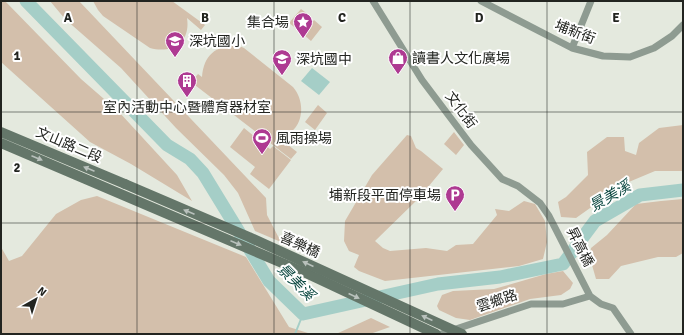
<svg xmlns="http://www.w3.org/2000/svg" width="684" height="335" viewBox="0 0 684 335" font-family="Signika,'Noto Sans TC',sans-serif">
<rect width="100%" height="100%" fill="#e4e9de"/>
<!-- green -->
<path fill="#d3bfab" d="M1 1H5L81 79 119 112 177 175 192 201 131 164 90 142 1 62Z
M50 1H79L266 198 267 215 281 242 255 231 238 193 224 175 176 128 121 68 65 19Z
M93 1H172L205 25 201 30 187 18C191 43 171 54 150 48L103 16 98 10Z
M301 9 309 15 297 29 289 23Z
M314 20 322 27 311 41 303 34Z
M237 45 244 48 293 87C308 104 302 135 278 137L297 152 291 159 191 82 198 74 202 77C204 55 215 46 237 45Z
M318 105 327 113 315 130 305 122Z
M683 125V171H655L624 184 576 218 561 217 558 202 566 197 588 175 587 152 607 137H624L625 151 636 155 639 143 659 128Z
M244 128 270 149 273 146 291 160 269 189 250 174 255 167 230 147Z
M454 132 464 145 456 155 444 144Z
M407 135 411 136 416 148 421 151 443 169 418 199 375 241 383 248 390 251 426 248 447 251 456 245 473 244 497 215 495 209 509 211 524 201 535 204 545 221 547 242 543 259 519 266 385 281 359 271 354 267 359 255 349 251 344 241 345 221 372 175Z
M97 196 246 257 289 327 311 334H1V247L9 261 22 256 56 214 81 200Z
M683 199V253L676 257H658L621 266 609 279H596L590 258 591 248 607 235 636 204 661 201Z
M563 271 573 283 570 289 561 295 530 299 470 320 456 318 439 310 437 306 442 295 453 291 494 289 546 274Z
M371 318 390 327 370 334H336Z"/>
<!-- water -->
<path fill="#a5cec7" d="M312 68 330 82 319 95 301 81Z"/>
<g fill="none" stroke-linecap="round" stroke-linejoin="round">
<!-- stream -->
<path stroke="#a5cec7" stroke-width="2" d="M295 334 303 314"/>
<!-- river -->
<path stroke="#a5cec7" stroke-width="13" d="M26 1 167 145 190 159 203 173 269 281 303 314 438 284 500 277 563 264 595 221 640 195 683 190"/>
<!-- minor -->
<path stroke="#8e9b91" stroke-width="7" d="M373 1 422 80 471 145 502 179 518 186 540 203 549 216 590 296 601 304 613 308 631 334
M481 1 572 48 603 56 630 57 654 48 672 36 683 25
M572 48 591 1
M441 334 531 304H563L590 296"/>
<!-- secondary -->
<path stroke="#647669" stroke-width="10" d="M1 132 125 184
M1 143 308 274 436 334"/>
<!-- secondary-bridge -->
<path stroke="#647669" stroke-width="10" d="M125 184 249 237 462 334"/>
</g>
<!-- one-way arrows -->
<defs><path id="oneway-solid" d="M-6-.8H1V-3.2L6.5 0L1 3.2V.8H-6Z"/></defs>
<g fill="#b9c1bc">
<use href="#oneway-solid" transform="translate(37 158) rotate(23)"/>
<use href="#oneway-solid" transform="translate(89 169) rotate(-157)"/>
<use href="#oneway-solid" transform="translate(189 212) rotate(-157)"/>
<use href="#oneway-solid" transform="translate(236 243) rotate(23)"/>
<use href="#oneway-solid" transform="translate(308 264) rotate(-156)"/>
<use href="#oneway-solid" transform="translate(354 296) rotate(25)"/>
<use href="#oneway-solid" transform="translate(427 318) rotate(-155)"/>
</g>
<!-- grid -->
<path fill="none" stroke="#222420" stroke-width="1" stroke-opacity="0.55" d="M137 1V334M274 1V334M410 1V334M547 1V334M1 112H683M1 223H683"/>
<!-- icons -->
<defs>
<symbol id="sight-pin" viewBox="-11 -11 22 30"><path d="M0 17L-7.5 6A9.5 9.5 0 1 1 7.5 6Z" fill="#ae3a92" stroke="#fff"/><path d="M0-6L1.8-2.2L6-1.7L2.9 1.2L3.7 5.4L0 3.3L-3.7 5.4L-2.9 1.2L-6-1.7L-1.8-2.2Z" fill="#fff"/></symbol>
<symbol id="school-pin" viewBox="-11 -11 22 30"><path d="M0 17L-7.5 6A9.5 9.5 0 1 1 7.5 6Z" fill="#ae3a92" stroke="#fff"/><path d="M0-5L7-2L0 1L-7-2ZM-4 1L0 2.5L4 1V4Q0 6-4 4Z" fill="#fff"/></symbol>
<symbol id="shop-pin" viewBox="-11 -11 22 30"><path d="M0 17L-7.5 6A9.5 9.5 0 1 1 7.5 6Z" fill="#ae3a92" stroke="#fff"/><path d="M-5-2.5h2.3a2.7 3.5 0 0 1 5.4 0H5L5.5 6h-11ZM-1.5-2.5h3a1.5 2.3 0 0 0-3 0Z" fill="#fff"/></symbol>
<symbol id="building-pin" viewBox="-11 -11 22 30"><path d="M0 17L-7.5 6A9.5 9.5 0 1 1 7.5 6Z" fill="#ae3a92" stroke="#fff"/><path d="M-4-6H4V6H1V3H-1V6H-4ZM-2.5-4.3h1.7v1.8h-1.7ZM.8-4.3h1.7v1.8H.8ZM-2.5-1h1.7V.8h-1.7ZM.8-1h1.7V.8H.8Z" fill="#fff"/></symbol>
<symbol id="stadium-pin" viewBox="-11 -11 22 30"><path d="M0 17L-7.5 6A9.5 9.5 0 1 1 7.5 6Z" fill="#ae3a92" stroke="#fff"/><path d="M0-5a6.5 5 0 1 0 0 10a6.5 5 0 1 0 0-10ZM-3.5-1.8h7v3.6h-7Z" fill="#fff"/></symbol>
<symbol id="parking-pin" viewBox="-11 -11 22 30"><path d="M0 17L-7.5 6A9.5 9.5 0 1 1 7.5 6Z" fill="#ae3a92" stroke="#fff"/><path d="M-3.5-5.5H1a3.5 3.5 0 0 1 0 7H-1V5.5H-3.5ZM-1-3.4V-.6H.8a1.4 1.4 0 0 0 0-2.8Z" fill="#fff"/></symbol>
</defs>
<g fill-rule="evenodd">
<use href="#sight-pin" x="292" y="11" width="22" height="30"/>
<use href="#school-pin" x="164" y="30" width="22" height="30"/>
<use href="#shop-pin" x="387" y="47" width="22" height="30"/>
<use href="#school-pin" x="271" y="48" width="22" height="30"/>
<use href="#building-pin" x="176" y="70" width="22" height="30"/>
<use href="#stadium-pin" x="251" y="127" width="22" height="30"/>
<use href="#parking-pin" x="444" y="184" width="22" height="30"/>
</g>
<g text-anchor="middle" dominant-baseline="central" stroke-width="4" stroke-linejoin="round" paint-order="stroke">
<!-- poi labels -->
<g font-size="14" fill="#222420" stroke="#fff" text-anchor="start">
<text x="289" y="22" text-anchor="end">集合場</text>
<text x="189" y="41">深坑國小</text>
<text x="412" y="58">讀書人文化廣場</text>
<text x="296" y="59">深坑國中</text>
<text x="187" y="107" text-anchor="middle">室內活動中心暨體育器材室</text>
<text x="276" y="138">風雨操場</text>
<text x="441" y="195" text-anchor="end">埔新段平面停車場</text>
</g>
<!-- street labels -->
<g font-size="14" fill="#222420" stroke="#fff">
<text transform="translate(575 32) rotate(21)">埔新街</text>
<text transform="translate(461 110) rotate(53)">文化街</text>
<text transform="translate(69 145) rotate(23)">文山路二段</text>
<text transform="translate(300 245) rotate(24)">喜樂橋</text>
<text transform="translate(580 247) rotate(63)">昇高橋</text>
<text transform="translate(497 301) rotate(-18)">雲鄉路</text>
</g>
<!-- water labels -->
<g font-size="15" font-style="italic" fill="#0c4841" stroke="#fff">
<text transform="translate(610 196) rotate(-31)">景美溪</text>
<text transform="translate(296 282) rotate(45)">景美溪</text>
</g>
</g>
<g font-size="13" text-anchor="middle" font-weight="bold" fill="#222420" stroke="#fff" stroke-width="4" stroke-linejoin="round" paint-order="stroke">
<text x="68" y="22">A</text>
<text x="205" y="22">B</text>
<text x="342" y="22">C</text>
<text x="479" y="22">D</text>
<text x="616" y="22">E</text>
<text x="17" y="60">1</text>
<text x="17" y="172">2</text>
</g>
<!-- border -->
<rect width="684" height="335" fill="none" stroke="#222420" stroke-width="4"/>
<!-- north arrow -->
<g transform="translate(36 299) rotate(39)" stroke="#ffffff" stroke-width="3" paint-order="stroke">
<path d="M0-3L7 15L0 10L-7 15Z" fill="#222420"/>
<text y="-6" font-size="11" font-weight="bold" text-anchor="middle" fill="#222420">N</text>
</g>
</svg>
